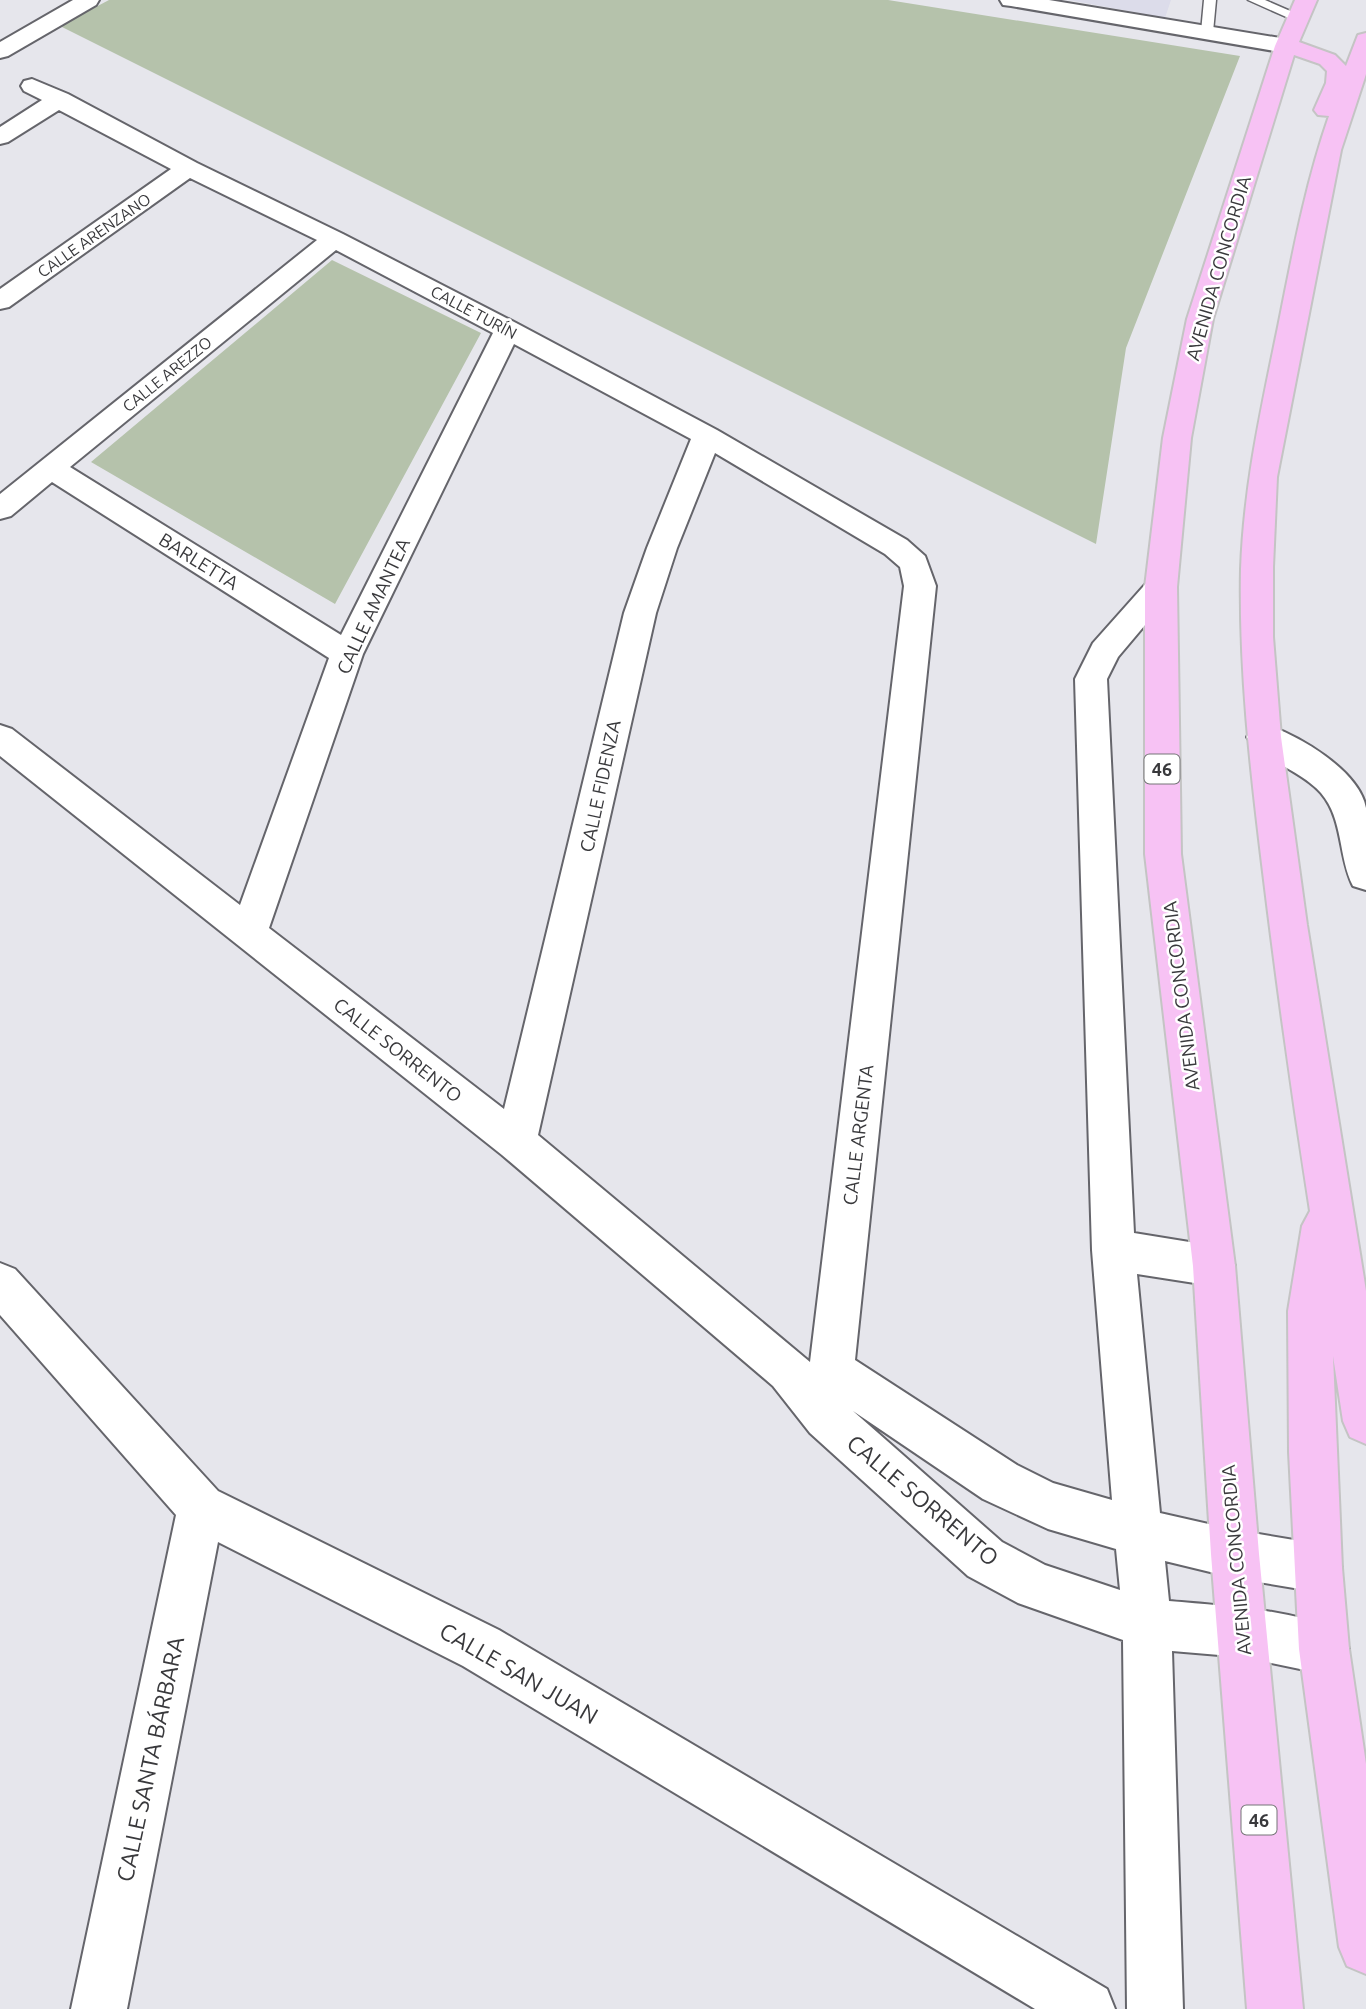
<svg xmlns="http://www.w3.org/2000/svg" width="1366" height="2009" viewBox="0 0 1366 2009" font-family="Ubuntu,sans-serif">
<rect width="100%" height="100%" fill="#e6e6ec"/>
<!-- built -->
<path fill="#dcdcea" d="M1069 0H1171L1165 18Z"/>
<!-- green -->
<path fill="#b5c2ab" d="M109 0H888L1240 56 1126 348 1096 544 60 26Z
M332 260 481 333 335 604 91 462Z"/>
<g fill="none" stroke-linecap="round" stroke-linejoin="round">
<defs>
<path id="lane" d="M1204 0H1216L1213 32 1207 36 1201 32Z
M1248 0H1265L1304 17 1303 20H1293Z"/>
<path id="street" d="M1000 0H1049L1286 39 1294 41 1297 46 1294 51 1286 53 1011 6 1003 5Z
M32 79 68 94 197 163 343 234 518 324 717 430 907 540 925 556 936 586 855 1360 1017 1465 1053 1483 1112 1500 1092 1250 1075 679 1093 643 1150 579 1161 576 1172 579 1177 587 1118 657 1107 679 1134 1233 1214 1246 1229 1252 1235 1266 1229 1280 1214 1286 1137 1274 1160 1513 1235 1530 1318 1544 1335 1551 1342 1568 1335 1585 1318 1592 1235 1578 1165 1561 1169 1601C1227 1606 1288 1609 1342 1631L1349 1649 1342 1667 1324 1674 1243 1657 1172 1651 1183 2009H1127L1123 1640 1018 1603 968 1576 810 1433 773 1386 502 1155 0 756V725L12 729 240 905 329 658 52 482 11 516 0 519V494L317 240 190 178 9 307 0 309V289L171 169 59 110 8 142 0 144V127L42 100 24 91 21 86 24 81ZM336 250 493 333 341 635 70 467ZM514 344 691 439 647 548 624 613 504 1109 269 928 363 654ZM715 453 885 554 900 567 904 586 810 1362 538 1135 656 613 677 548ZM853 1411 983 1499 1048 1529 1116 1549 1120 1590 1045 1565 1002 1542Z
M1264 724C1298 735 1359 770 1366 808 1366 832 1366 866 1366 890L1353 886C1338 857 1344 820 1321 793 1302 771 1259 758 1247 737L1252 728Z
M0 1263 15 1269 218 1491 499 1630 1107 1989 1115 2009H1035L463 1666 218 1542 127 2009H71L176 1515 0 1315Z"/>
<path id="secondary" d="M73 0H99L96 5 8 56 0 58V42Z"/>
<path id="primary" d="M1295 0H1317L1299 42 1335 55 1346 66 1358 35 1366 33V74L1341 150 1277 477 1273 567V637L1281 737 1307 925 1366 1291V1444L1350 1437 1343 1421 1333 1356 1342 1568 1349 1649 1366 1764V1974L1347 1966 1339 1947 1299 1649 1289 1452 1288 1311 1302 1226 1310 1211C1292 1096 1276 980 1262 864 1250 766 1239 668 1241 569 1244 485 1261 410 1278 327 1292 257 1305 185 1329 116L1318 115 1314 110 1326 83 1327 71 1320 64 1294 55 1213 319 1191 438 1177 587 1181 854 1235 1266 1259 1554 1303 2009H1247L1211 1554 1193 1266 1145 854V587L1163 438 1187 319 1275 46Z"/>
</defs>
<!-- lane casing -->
<use href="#lane" stroke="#65656b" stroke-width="3"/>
<!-- street casing -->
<use href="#street" stroke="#65656b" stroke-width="4"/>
<!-- secondary casing -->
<use href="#secondary" stroke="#65656b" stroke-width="4"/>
<!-- primary casing -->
<use href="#primary" stroke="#c4c4c4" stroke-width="4"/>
<!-- lane -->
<use href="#lane" fill="#fff" fill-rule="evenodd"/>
<!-- street -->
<use href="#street" fill="#fff" fill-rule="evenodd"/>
<!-- secondary -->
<use href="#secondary" fill="#fff" fill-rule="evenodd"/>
<!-- primary -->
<use href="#primary" fill="#f7c2f4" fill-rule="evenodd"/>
</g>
<g text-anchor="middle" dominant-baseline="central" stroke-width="5" stroke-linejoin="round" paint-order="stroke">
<!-- far-street labels -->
<g font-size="16" fill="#39393c" stroke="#fff">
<text transform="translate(94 235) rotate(-35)">CALLE ARENZANO</text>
<text transform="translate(474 312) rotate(28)">CALLE TURÍN</text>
<text transform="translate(167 374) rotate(-39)">CALLE AREZZO</text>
</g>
<!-- shield labels -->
<g fill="#fff" stroke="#747476" stroke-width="2">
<rect x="1144.5" y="754.5" width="35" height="29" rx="5"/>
<rect x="1241.5" y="1805.5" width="35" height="29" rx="5"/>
</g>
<g font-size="18" font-weight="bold" fill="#39393c">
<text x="1162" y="769">46</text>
<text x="1259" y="1820">46</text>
</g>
<!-- street labels -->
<g font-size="19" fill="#39393c" stroke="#fff">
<text transform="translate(1218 268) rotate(-74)">AVENIDA CONCORDIA</text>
<text transform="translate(199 561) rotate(32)">BARLETTA</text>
<text transform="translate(373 606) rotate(-65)">CALLE AMANTEA</text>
<text transform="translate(600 786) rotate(-78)">CALLE FIDENZA</text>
<text transform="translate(1181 996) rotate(-97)">AVENIDA CONCORDIA</text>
<text transform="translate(398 1050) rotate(38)">CALLE SORRENTO</text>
<text transform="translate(858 1135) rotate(-83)">CALLE ARGENTA</text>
<text transform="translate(1236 1560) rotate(-95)">AVENIDA CONCORDIA</text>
</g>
<!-- near-street labels -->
<g font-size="23" fill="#39393c" stroke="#fff">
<text transform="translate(923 1500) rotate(40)">CALLE SORRENTO</text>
<text transform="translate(519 1673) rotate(30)">CALLE SAN JUAN</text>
<text transform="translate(150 1759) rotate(-78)">CALLE SANTA BÁRBARA</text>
</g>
</g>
</svg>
